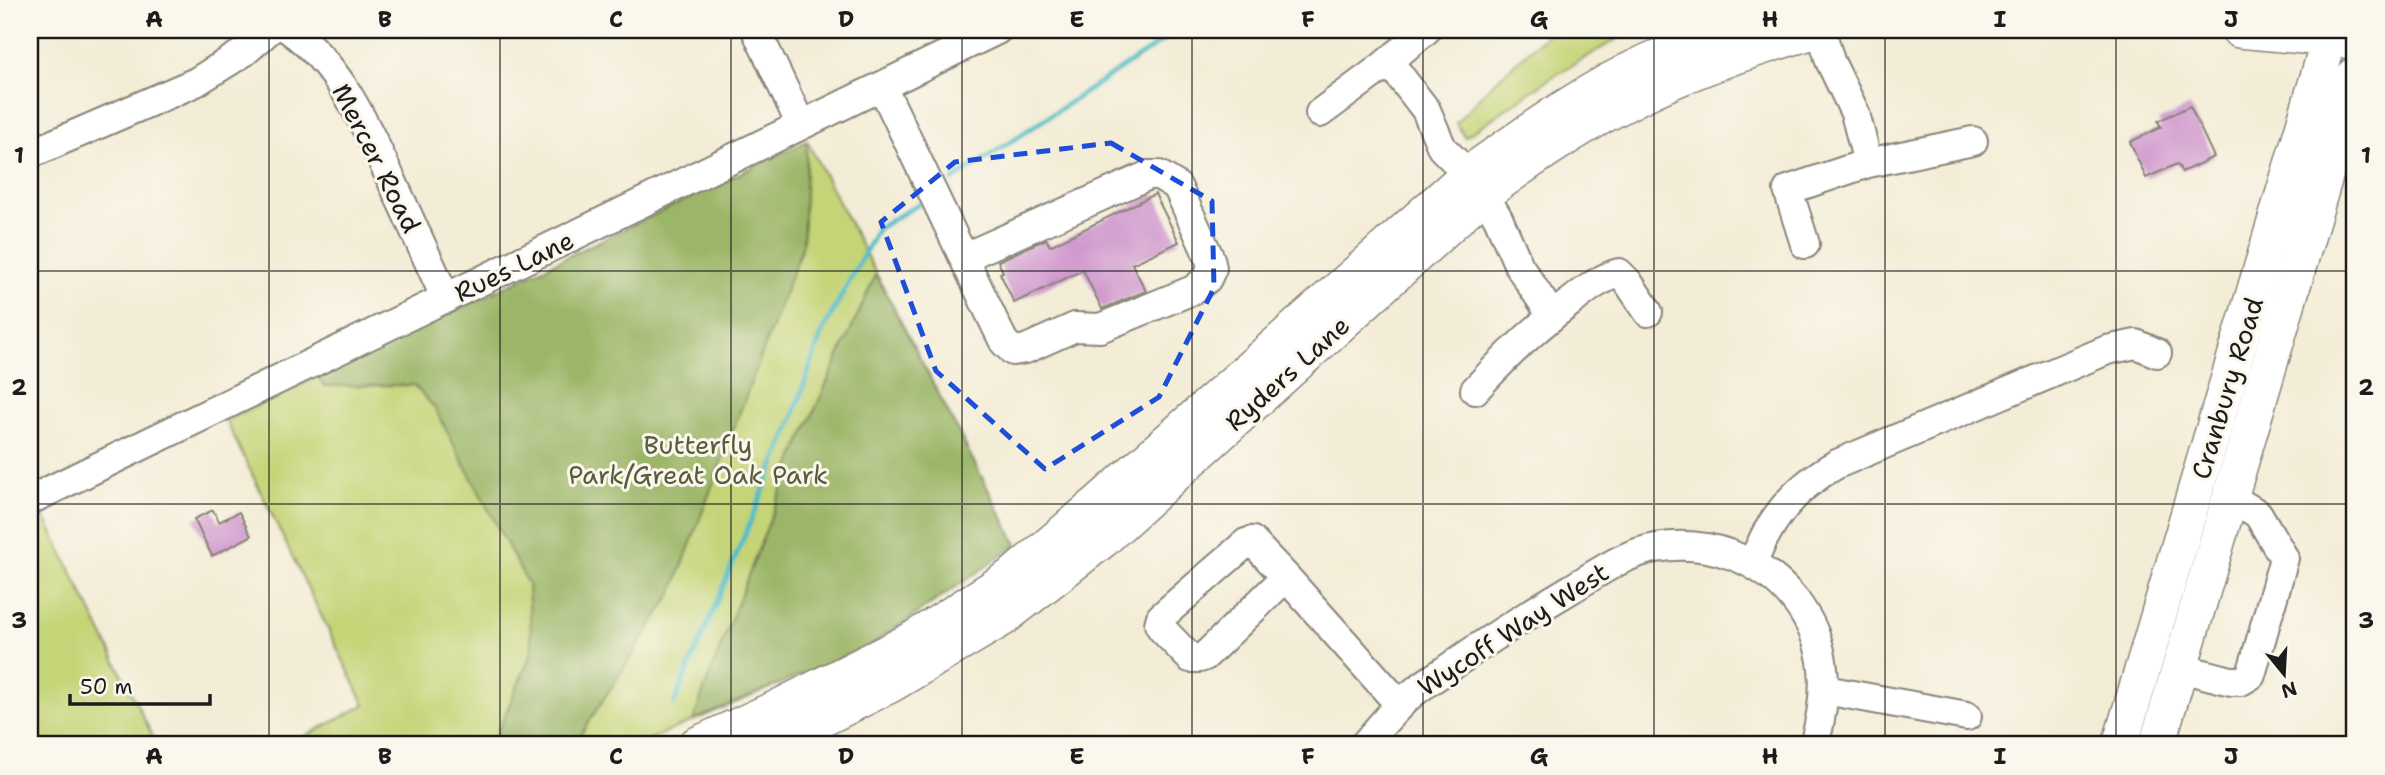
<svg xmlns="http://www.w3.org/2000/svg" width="2385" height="775" viewBox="0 0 2385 775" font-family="'Shantell Sans',sans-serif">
<rect width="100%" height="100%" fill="#fbf7ec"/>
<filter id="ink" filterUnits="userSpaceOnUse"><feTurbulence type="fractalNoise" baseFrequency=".0143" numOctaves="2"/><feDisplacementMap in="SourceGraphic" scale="14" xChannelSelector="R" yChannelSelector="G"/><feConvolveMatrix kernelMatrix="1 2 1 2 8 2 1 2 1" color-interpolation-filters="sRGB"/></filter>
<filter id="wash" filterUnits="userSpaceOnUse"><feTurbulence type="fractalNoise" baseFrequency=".00686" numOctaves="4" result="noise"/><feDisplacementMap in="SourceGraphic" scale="28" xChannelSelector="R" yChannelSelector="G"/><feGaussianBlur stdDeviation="1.57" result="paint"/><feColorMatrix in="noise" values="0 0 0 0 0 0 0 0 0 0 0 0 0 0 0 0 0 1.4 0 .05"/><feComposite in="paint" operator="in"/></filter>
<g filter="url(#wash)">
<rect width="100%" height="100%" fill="#f3ecd6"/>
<!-- green -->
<path fill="#c4d476" stroke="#707849" stroke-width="2" d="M1552 30H1632L1549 79 1465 137 1456 123 1489 87Z
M807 141 1017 545 869 646 636 745H288L365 705 226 421Z
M42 512 157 745H30V518Z"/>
<!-- forest -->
<path fill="#9bb667" stroke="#5c6942" stroke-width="2" d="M807 141 803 244 672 593 574 745H492L532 652 528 584 434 407 414 385 324 386 318 377Z
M876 274 1017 545 869 646 694 720 702 695 798 447Z"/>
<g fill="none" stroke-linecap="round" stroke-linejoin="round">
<!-- stream -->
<path stroke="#4fbdc7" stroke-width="5" d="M953 180 1179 30
M674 703 788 432 822 332 878 228 919 204"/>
</g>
<g id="blocks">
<!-- building -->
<path fill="#cc91cb" d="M2190 106 2214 157 2182 172 2177 164 2146 178 2130 142 2161 127 2158 121Z
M1155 194 1179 242 1132 264 1146 291 1102 309 1083 270 1014 303 1000 273 1003 272 998 261 1046 239 1050 246Z
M213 510 219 522 239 512 251 536 212 556 194 519Z"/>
</g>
</g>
<g filter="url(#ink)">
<use href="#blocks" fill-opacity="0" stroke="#888479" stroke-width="2"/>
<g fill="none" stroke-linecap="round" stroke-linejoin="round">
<defs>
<path id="minor" d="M290 30C342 68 365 125 392 181 410 220 428 259 446 299
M756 30 801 125
M1821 30 1830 61 1855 113 1868 163
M1389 62 1426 110 1442 148 1468 174 1484 194 1498 218 1519 266 1552 316
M882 86 997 328 1004 342 1013 351 1026 349 1075 327 1100 328 1193 290 1207 279 1212 268 1210 259 1177 186 1159 175H1149L965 257
M1320 113 1382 67 1426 30
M30 154 196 82 244 52 269 30
M1805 244 1788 190 1868 163 1973 141
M1475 390C1505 357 1536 327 1572 301 1587 289 1601 278 1619 273L1628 282 1648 312
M30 500 997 30
M1252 541 1286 577 1205 656 1200 658H1190L1162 629 1159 624 1161 617 1246 543Z
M1753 564C1768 520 1795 487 1837 464L2107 350 2136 344 2157 353
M1286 577 1400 705
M2180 668 2231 681H2241L2251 675 2284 558 2258 514 2230 497
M1825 690 1967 716
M1364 745C1378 729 1391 713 1407 698 1420 686 1436 677 1450 667 1489 639 1529 614 1571 589 1598 573 1625 553 1656 548 1708 539 1761 559 1794 599 1830 645 1829 692 1814 745"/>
<path id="major" d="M2239 30 2355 41
M696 745 779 707 910 641 1013 575 1099 502 1468 174C1526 133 1585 90 1649 61 1675 49 1702 39 1729 30
M770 745 892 684 1002 619 1103 540 1484 194C1527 163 1571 132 1619 107 1682 73 1750 49 1818 30
M2120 745 2332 30
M2157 745 2355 75"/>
</defs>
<!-- minor casing -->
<use href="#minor" stroke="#888479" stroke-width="32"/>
<!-- major casing -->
<use href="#major" stroke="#888479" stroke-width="38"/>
<!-- minor -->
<use href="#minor" stroke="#fff" stroke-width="28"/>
<!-- major -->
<use href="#major" stroke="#fff" stroke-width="35"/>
</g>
</g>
<!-- marked area -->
<path fill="none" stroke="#1d4ed8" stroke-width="5" stroke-dasharray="14 9" stroke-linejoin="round" d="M1111 143 1212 201 1214 288 1159 397 1045 469 936 371 881 222 955 162Z"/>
<!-- grid -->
<path fill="none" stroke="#1c1c1c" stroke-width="2" stroke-opacity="0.55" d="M269 30V745M500 30V745M731 30V745M962 30V745M1192 30V745M1423 30V745M1654 30V745M1885 30V745M2116 30V745M30 271H2355M30 504H2355"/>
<g text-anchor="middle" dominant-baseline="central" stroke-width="6" stroke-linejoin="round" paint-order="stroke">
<!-- street labels -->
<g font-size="26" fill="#1c1c1c" stroke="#fbf7ec">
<text transform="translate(377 158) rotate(63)">Mercer Road</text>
<text transform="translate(514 266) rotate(-26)">Rues Lane</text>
<text transform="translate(1287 373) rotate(-42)">Ryders Lane</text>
<text transform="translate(2227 388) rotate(-73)">Cranbury Road</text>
<text transform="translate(1513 629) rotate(-33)">Wycoff Way West</text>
</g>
<!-- park labels -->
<g font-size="26" fill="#575c3c" stroke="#fbf7ec">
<text x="698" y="444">Butterfly<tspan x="698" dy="30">Park/Great Oak Park</tspan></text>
</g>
</g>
<!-- margin -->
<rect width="2385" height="775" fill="none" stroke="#fbf7ec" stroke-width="77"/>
<!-- north arrow -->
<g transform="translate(2284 674) rotate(162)" stroke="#fbf7ec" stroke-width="5" paint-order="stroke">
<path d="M0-5L12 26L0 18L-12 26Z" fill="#1c1c1c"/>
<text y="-10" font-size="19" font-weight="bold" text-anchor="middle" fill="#1c1c1c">N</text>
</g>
<!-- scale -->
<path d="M70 694v10h140v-10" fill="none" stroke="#1c1c1c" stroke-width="3.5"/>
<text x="80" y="694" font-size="21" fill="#1c1c1c" stroke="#fbf7ec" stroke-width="5" paint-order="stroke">50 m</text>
<rect x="38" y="38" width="2308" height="698" fill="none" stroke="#1c1c1c" stroke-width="2.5"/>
<g font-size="23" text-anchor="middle" font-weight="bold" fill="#1c1c1c">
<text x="154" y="27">A</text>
<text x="385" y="27">B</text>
<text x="616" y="27">C</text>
<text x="846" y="27">D</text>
<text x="1077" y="27">E</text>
<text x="1308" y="27">F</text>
<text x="1539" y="27">G</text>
<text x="1770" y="27">H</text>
<text x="2000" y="27">I</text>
<text x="2231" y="27">J</text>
<text x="19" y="163">1</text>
<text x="2366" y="163">1</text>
<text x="19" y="395">2</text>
<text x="2366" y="395">2</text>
<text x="19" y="628">3</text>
<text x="2366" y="628">3</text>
<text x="154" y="764">A</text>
<text x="385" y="764">B</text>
<text x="616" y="764">C</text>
<text x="846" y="764">D</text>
<text x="1077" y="764">E</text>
<text x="1308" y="764">F</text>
<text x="1539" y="764">G</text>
<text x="1770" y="764">H</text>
<text x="2000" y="764">I</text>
<text x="2231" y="764">J</text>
</g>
</svg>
